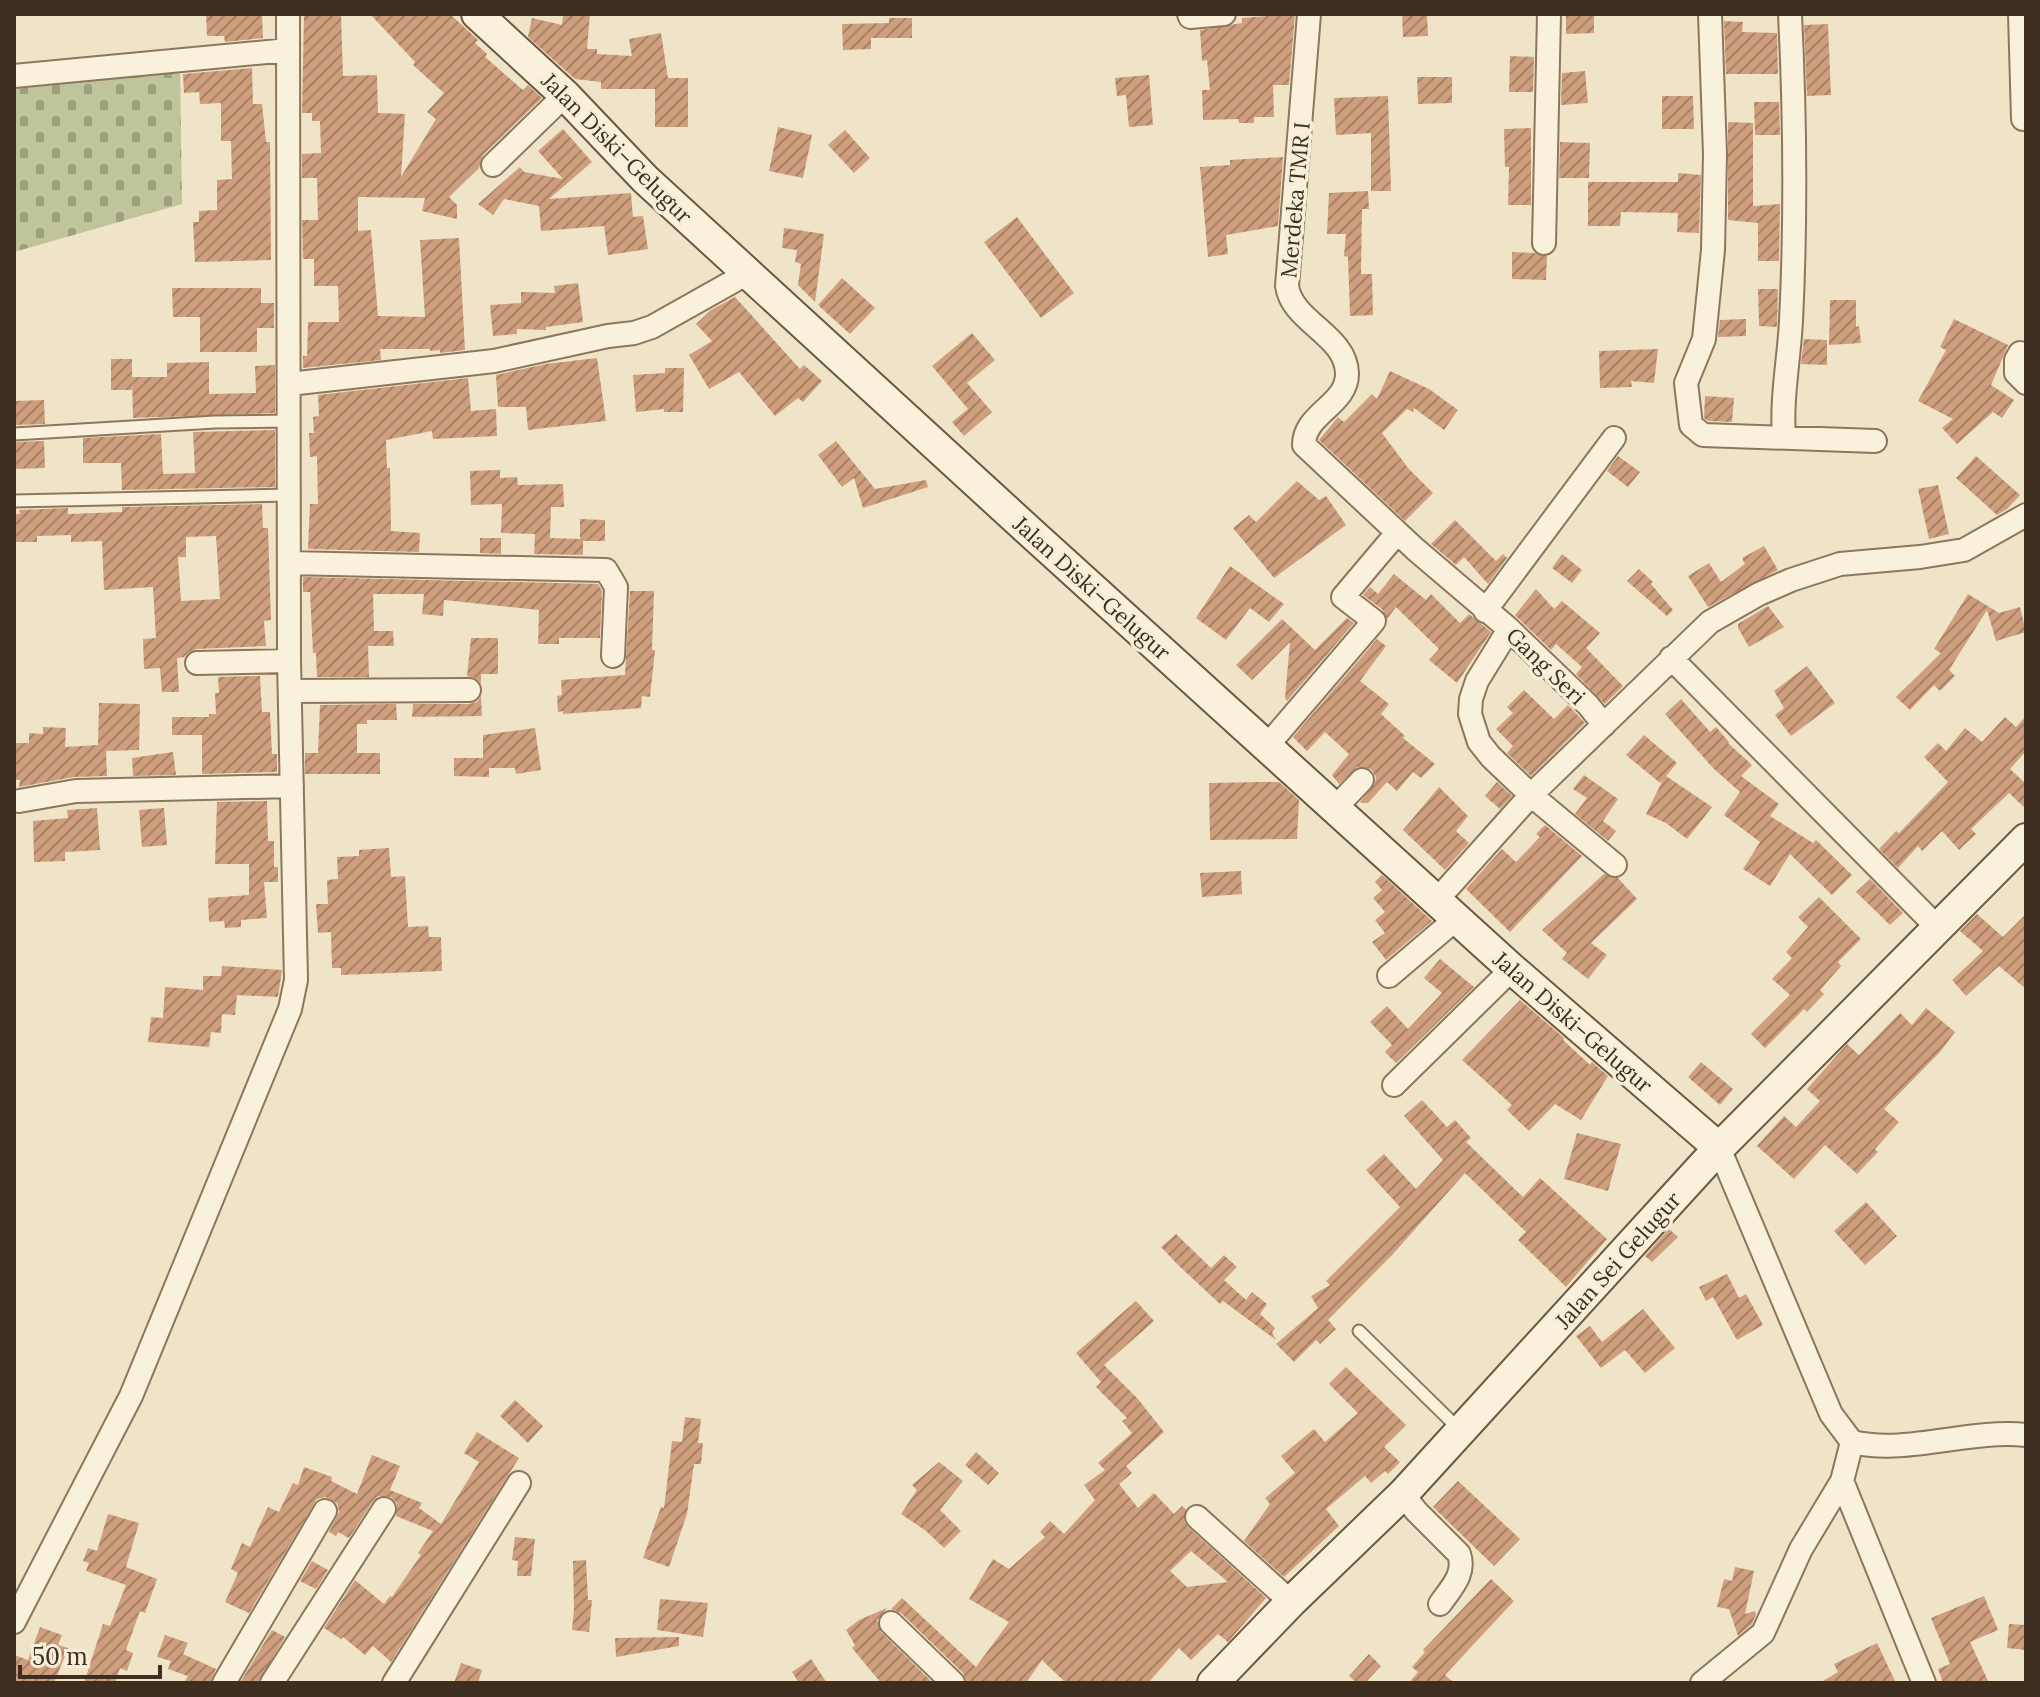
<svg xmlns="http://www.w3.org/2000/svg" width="2040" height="1697" viewBox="0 0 2040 1697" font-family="Lora,serif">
<defs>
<pattern id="cemetery-stones" width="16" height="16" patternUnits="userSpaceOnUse" patternTransform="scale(2)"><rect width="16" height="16" fill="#bfc49a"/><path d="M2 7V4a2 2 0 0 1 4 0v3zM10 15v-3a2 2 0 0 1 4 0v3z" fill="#9ca07d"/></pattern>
<pattern id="building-hatch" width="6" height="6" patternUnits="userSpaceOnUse" patternTransform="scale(2)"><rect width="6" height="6" fill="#cf9f7d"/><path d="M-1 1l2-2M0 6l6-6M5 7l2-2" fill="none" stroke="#a98266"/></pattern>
</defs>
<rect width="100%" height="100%" fill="#f0e4c8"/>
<!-- cemetery -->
<path fill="url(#cemetery-stones)" d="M180 72 182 204 14 252V89Z"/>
<!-- building -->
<path fill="url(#building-hatch)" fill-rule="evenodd" d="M206 14H262L263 38 225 42 224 36H207Z
M304 14H341L343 76 377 75 378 113 405 114 401 177 436 119 427 112 444 93 413 65 415 62 370 14H450L478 40 475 43 487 54 485 57 523 90 528 85 542 98 483 155 479 168 449 197 457 205V219L422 211 425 198 358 197V231L371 230 378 316 425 317 420 240 459 238 465 350 440 353V350L430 351V349H380L381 360 303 368V356H307L308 322H339L338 286H314V259H303L302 220H318L317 178H302V154L321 153 320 121H312V113H302Z
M563 14H590L587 49H597V54L632 56 629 39 661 33 668 78H688V127H655V89H601V82L575 79 528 37 532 18 562 25Z
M1295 14 1289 85H1273L1274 117H1254V123H1239L1238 119 1203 120 1202 90H1210L1207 60 1202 61 1200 30 1242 23V18Z
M1402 14H1427L1428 36 1403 37Z
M1566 14H1594V33L1566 34Z
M889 18H912V38H871V49L843 50 842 24 889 23Z
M1724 21 1743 22 1742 32 1777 33 1778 74H1726Z
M1828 24 1831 95 1807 96 1804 25Z
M1510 56 1534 57 1533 92H1509Z
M252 68 253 104H262L266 142H270L271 260 195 262 193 222H199V211L217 210V180L232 179 231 141H221V103L200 104 199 92 184 93 183 74Z
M1585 71 1588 103 1561 105 1562 73Z
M1149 75 1153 125 1129 127 1126 95 1117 96 1115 78Z
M1417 77H1452V103L1418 104Z
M1388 96 1391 191H1371V133L1336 135 1334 98Z
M1662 96H1693L1694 129H1662Z
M1754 102H1779L1780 135H1755Z
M1728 122 1753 123V206L1780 204 1779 261H1758V223L1728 220Z
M778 127 812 135 803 178 769 171Z
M1531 128V205H1508L1509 167H1505L1504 129Z
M563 129 592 162 549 199 631 193 633 217 643 216 648 249 608 255 604 226 541 231 539 206 504 199 493 215 478 204 520 167 524 172 563 179 538 151Z
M845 130 870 158 854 173 828 145Z
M1560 142 1590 143 1589 178H1559Z
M1283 157 1278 226 1226 235 1228 254 1208 257 1200 167 1230 165V160Z
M1678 173 1701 175 1699 233 1677 232 1678 213 1621 212 1620 226H1588V182H1678Z
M1368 191 1369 209H1362L1361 274H1372L1373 315 1350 316 1348 257 1344 256 1346 234H1327L1329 193Z
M1017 217 1074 293 1041 318 984 242Z
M784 228 824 234 815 302 798 285 801 264 795 262 797 250 782 248Z
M1512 252 1534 253 1547 256 1546 280 1512 279Z
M842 278 875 308 850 334 818 305Z
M578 283 583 322 546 327V330L517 329V334L493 336 490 305 521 303V292L555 293 554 286Z
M172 288H261V303H274V328H257V352H200V317H173Z
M1758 289H1778L1777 327 1759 326Z
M735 297 800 369 804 365 822 381 803 402 798 398 775 416 739 372 709 389 689 355 712 341 696 324 711 310Z
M1830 300H1856V327L1859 326 1861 343 1829 345Z
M1746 319V336L1718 337 1720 320Z
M1954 319 2008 345 1991 385 2014 400 2002 418 1993 412 1957 444 1942 428 1953 419 1918 401 1946 350 1940 347Z
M972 333 995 360 967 383 992 412 964 436 952 422 968 409 932 366Z
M1804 339 1827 340V365L1801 364Z
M1658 349 1654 383 1631 381 1632 387 1600 388 1599 351Z
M597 358 606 421 528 430 526 407H498L496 375 546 364Z
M111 359H132V390H111Z
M209 362V394L256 393 255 366 275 365V413L133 418 132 377H167V363Z
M665 368H684L683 412H664V409L636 412 633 375 665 373Z
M1390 371 1429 389 1458 410 1444 430 1414 408 1413 412 1407 409 1382 433 1408 468 1433 493 1405 521 1319 440 1338 417 1344 422 1372 394 1377 399Z
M468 378 471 411 496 409 497 436 433 439 432 431 386 440 387 468H390L391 531 420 533 419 552 308 549 310 504H318L317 456 310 457 309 433H314L313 417 319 416 318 395Z
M1705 396 1734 398 1732 422 1708 421 1704 418Z
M44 400 45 424 14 425V401Z
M275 430V487L122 490 121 463H83V438L161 434 163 474 195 473 193 432Z
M44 441 45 468 14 469V442Z
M836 441 875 489 926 480 928 487 863 508 854 478 842 487 818 455Z
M1618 456 1640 472 1628 487 1607 471Z
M1976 456 2020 495 2007 509 1997 515 1956 478Z
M500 470V478L517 477 518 485 563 484 564 507H551L550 538 580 539V519L605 520V541H583V555L534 554 535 534 501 533 502 504 471 505 470 471Z
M1297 481 1319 500 1326 496 1346 525 1274 578 1233 528 1249 515 1256 522Z
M1938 485 1949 534 1929 539 1918 489Z
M262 504 263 528H268L271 620 264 621 266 646 197 649 189 652 184 657 177 658 179 692H162L160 668 144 669 143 639 156 638 153 587 104 590 102 541 71 542V535L37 536V542H14V514H20L19 510 68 508V514L122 512V507ZM216 536 220 599 181 601 178 557H186V537Z
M1455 520 1496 561 1503 554 1507 558 1488 584 1464 557 1456 565 1431 544Z
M480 538H501V554L480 553Z
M1764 546 1778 570 1708 607 1688 576 1709 563 1721 582 1745 564 1742 558Z
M1562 554 1582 570 1572 583 1552 568Z
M1230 566 1284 604 1269 622 1250 608 1226 640 1196 618Z
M1639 569 1653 582 1651 584 1673 610 1667 616 1627 581Z
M1394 574 1426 600 1431 594 1460 623 1469 614 1491 632 1457 683 1429 660 1439 649 1396 607 1387 619 1383 610 1363 595 1370 587 1378 594Z
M303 577 598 584 602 591 600 638H559V644H538L539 610 444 600 443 616 422 614 424 594H373L374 631H393L394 646H368L369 677H317L316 653H313L310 592H303Z
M1536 589 1554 609 1562 601 1600 633 1586 648 1623 686 1605 704 1576 674 1582 667 1556 644 1551 650 1515 615Z
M630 591H654L652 650H655L650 697 642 696 641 708 563 714V711L558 712 557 696 562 695 561 680 625 675Z
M1968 594 1999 613 2020 607 2026 632 1996 641 1987 610 1949 670 1955 676 1940 691 1934 685 1910 710 1896 697 1941 653 1934 649Z
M1768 606 1784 627 1749 647 1738 628V624Z
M1347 618 1354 623 1287 701 1285 698 1290 642 1252 680 1236 665 1282 619 1315 650Z
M471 638H498V674H481V683L475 678 467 676Z
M1377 639 1386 646 1360 681 1389 704 1381 714 1405 736 1403 738 1435 764 1421 778 1413 772 1397 791 1387 782 1368 803H1362L1360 802 1375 784 1376 777 1371 769 1357 767 1339 784 1332 775 1349 754 1325 732 1307 751 1293 737Z
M1807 666 1835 703 1791 736 1775 715 1784 708 1774 691Z
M260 676 262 712H270L272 754H277V772L202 774V735H172V717H209V714H216L215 693H219L218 677Z
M1524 690 1554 719 1568 705 1585 723 1531 776 1507 753 1513 746 1496 729 1513 713 1507 707Z
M481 696 482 716 412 717 413 704H469L477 702Z
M1681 699 1710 732 1716 727 1729 742 1728 743 1752 765 1741 776 1779 804 1770 816 1813 843 1816 840 1852 875 1832 895 1790 854 1770 886 1743 869 1760 842 1724 815 1740 792 1714 769 1665 714Z
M99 703 140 704 139 750 106 751 107 776 74 777 19 787 20 780H14V743H29V733L43 734V727L66 728 65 747 98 745Z
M396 704 397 720H367V724H357V753H380V774H305V753H318L320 705Z
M2026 716V751L2010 769 2026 784V809L2009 793 1971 829 1976 834 1959 850 1942 831 1922 851 1918 846 1898 868 1879 849 1896 831 1899 833 1948 782 1924 757 1938 743 1946 751 1965 728 1982 742 2005 717 2016 727Z
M535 728 541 770 516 774 515 768H489V777L454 776V758H483V735Z
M1644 735 1677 763 1666 776 1712 807 1687 839 1666 823 1646 814 1663 780 1660 783 1626 755Z
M173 752 176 775 133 776 132 758Z
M1584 775 1618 799 1603 821 1616 831 1608 841 1575 814 1587 798 1573 789Z
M1260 782H1279L1299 800 1297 839 1210 840 1209 783Z
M1497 782 1512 796 1500 809 1485 796Z
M1439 787 1468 816 1456 831 1469 843 1445 870 1403 830Z
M267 801 268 841H274V867H278V882H264L267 918 241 920V927L225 928 224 921 209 922 208 898 249 895V864H215L217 802Z
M97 808 100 850 65 852V861L34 862 33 821 68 818 67 810Z
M164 808 167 845 142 847 139 810Z
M1545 825 1582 856 1510 932 1466 889 1502 849 1516 862 1540 837 1536 834Z
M389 848 391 877 405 876 408 927 428 926 429 937H441L442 971 341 975V968H332L331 932 318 933 316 904H328L327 880 338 879 337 857 359 856V850Z
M1241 871 1242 894 1202 897 1200 873Z
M1604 874 1618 878 1637 899 1591 943 1607 955 1588 979 1562 959 1567 953 1542 930Z
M1382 875 1432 921 1386 960 1372 942 1385 933 1375 920 1385 912 1373 898 1382 890 1375 882Z
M1870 879 1903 913 1890 925 1856 892Z
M1819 897 1861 939 1838 962 1841 966 1820 990 1824 994 1807 1012 1804 1009 1765 1048 1751 1034 1790 995 1772 979 1792 958 1786 952 1808 927 1798 917Z
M1977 914 2003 937 2026 914V989L1999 966 1966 996 1952 980 1983 951 1960 931Z
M1440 959 1474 987 1396 1063 1385 1052 1392 1045 1370 1022 1387 1006 1408 1029 1442 993 1424 978Z
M222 966 282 970 278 997 237 995 235 1015 222 1014 221 1033 211 1032 209 1047 148 1042 151 1017 163 1018 165 987 203 990V976H221Z
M1520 1000 1564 1038 1563 1040 1590 1065 1592 1062 1608 1076 1581 1120 1555 1104 1529 1131 1507 1110 1512 1105 1462 1060Z
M1926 1008 1955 1032 1940 1052 1884 1109 1899 1122 1875 1149 1878 1152 1857 1174 1825 1145 1794 1179 1757 1146 1784 1116 1796 1127 1820 1101 1807 1089 1847 1044 1859 1055 1900 1013 1912 1025Z
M1701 1062 1733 1089 1720 1105 1688 1077Z
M1422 1100 1447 1127 1455 1120 1471 1138 1466 1142 1523 1197 1540 1178 1607 1239 1566 1287 1518 1240 1526 1232 1465 1173 1393 1254 1328 1320 1336 1329 1320 1344 1316 1340 1294 1362 1276 1344 1318 1308 1311 1296 1330 1285 1326 1281 1400 1207 1366 1170 1384 1154 1416 1189 1443 1160 1404 1116Z
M1577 1133 1621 1144 1608 1191 1564 1179Z
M1866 1202 1897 1236 1865 1265 1834 1231Z
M1669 1229 1678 1237 1652 1262 1645 1256Z
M1176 1234 1211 1268 1224 1255 1237 1267 1224 1280 1246 1300 1252 1292 1267 1304 1260 1314 1275 1328 1272 1332 1276 1340 1223 1301 1220 1304 1178 1265 1161 1247Z
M1727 1274 1739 1298 1746 1294 1763 1325 1737 1340 1713 1297 1706 1301 1699 1287Z
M1136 1301 1154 1321 1104 1365 1138 1399 1164 1432 1126 1466 1132 1473 1119 1484 1138 1508 1154 1493 1174 1514 1182 1506 1186 1509 1184 1521 1188 1527 1266 1598 1228 1642 1218 1634 1191 1660 1179 1648 1148 1683H1066L1042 1660 1026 1683H967L963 1673 901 1613 891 1609 902 1598 976 1667 1009 1622 969 1599 993 1559 1009 1569 1045 1537 1040 1532 1050 1521 1064 1534 1095 1500 1084 1485 1105 1470 1098 1463 1132 1433 1122 1421 1127 1418 1096 1387 1101 1382 1076 1353ZM1191 1551 1228 1582 1187 1587 1170 1571Z
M1643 1309 1675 1348 1645 1373 1625 1350 1601 1368 1576 1336 1590 1326 1602 1342Z
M1346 1367 1406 1425 1384 1447 1400 1462 1388 1474 1385 1471 1371 1483 1365 1476 1326 1509 1339 1526 1284 1577 1244 1541 1270 1504 1265 1498 1295 1473 1281 1456 1314 1429 1325 1442 1358 1413 1329 1384Z
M515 1400 543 1426 528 1443 500 1416Z
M685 1417 701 1419 698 1443H703L701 1464H694L687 1514 669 1567 643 1558 661 1507 664 1508 672 1441 682 1442Z
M477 1432 519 1458 391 1662 373 1646 365 1655 343 1637 341 1639 324 1628 355 1580 384 1604 390 1596 392 1597 421 1555 418 1553 433 1531 396 1516 397 1503 391 1497 378 1496 373 1501 349 1538 338 1532 336 1536 329 1532 339 1512 337 1503 326 1497 317 1499 249 1613 225 1602 238 1573 231 1569 242 1543 250 1547 268 1507 279 1512 293 1483 298 1485 304 1467 332 1477 331 1481 357 1494 372 1455 400 1466 390 1490 422 1503 419 1508 441 1524 479 1462 464 1453Z
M976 1452 999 1473 988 1485 965 1465Z
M939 1462 963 1481 940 1510 961 1531 944 1548 926 1531 901 1514 917 1490 912 1485Z
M1458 1481 1520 1539 1494 1566 1433 1507Z
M108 1514 139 1523 126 1567 157 1579 145 1613 140 1611 126 1650 133 1653 127 1671 120 1668 115 1683H84L103 1624 110 1626 126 1585 86 1571 89 1563 83 1561 88 1548 97 1551Z
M515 1537 535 1539 531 1576H517L518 1561 512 1560Z
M586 1560 588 1600H592L589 1632 572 1630 574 1609 573 1561Z
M312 1561 328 1570 316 1589 300 1581Z
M1735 1567 1754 1571 1745 1614 1755 1611 1756 1614 1752 1624 1738 1636 1729 1609 1717 1607 1724 1579 1732 1581Z
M1491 1579 1514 1601 1445 1675 1454 1683H1409L1418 1672 1412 1667 1425 1652 1423 1650Z
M1984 1596 1998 1630 1970 1642 1989 1683H1943L1938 1669 1950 1664 1931 1618Z
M660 1599 708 1603 703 1637 657 1630Z
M887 1608 877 1620 881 1632 933 1683H881L852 1648 855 1645 846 1630 859 1620Z
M2009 1624 2026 1625V1650L2007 1648Z
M40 1627 62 1635 58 1645 68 1648 54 1683H14V1655L28 1660Z
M272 1630 285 1637 258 1683H240Z
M165 1635 188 1643 183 1654 216 1669 210 1683H184L188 1676 168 1669 171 1661 157 1657Z
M679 1637V1646L616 1657 615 1638Z
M1877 1643 1896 1683H1820L1838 1672 1834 1664Z
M1369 1654 1381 1666 1365 1683H1357L1349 1676Z
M811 1659 827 1683H799L792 1672Z
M461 1663 482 1670 478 1683H454Z"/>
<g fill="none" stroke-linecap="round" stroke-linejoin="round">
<defs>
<path id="lane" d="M14 434 215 422 290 421
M14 501 289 495
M1359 1331 1461 1431"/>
<path id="street" d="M1189 14 1190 17 1224 14
M1309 14 1287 286C1292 322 1346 335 1347 373 1348 405 1304 413 1304 445L1415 549 1509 629 1588 705 1604 725
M1710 14 1715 154 1713 250 1704 339 1686 383 1691 425 1703 435 1875 441
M2020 14 2023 119
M14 76 288 50
M493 165 565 95
M1544 243 1549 14
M2020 353 2016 360V373L2026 383
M289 384 494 361 608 336 634 333 652 327 748 273
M1784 437C1781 398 1789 360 1791 321 1796 220 1795 115 1790 14
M289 563 606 570 616 587 613 656
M1485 611 1614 438
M1509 629 1477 681 1471 699 1470 714 1479 742 1491 757 1531 795 1615 865
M1671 658 1938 928
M197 663 289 661
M290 691 469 690
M1267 746 1374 621 1343 597 1397 533
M19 801 76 791 292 786
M1334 809 1362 780
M1436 901 1531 795 1710 622 1759 594 1791 580 1840 564 1920 557 1964 550 2026 515
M1389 976 1456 919
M1394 1085 1512 969
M1719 1148 1831 1414 1852 1442C1908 1455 1968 1429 2026 1435
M1842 1481 1924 1683
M1403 1494 1416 1511 1459 1554C1466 1574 1451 1588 1440 1604
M1197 1517 1291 1602
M14 1622 131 1396 290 1009 296 980 289 661 288 14
M891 1623 953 1683
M224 1683 325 1511
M272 1683 384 1509
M394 1683 519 1483
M1702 1683 1763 1633 1801 1549 1842 1481 1852 1442"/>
<path id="secondary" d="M477 14 565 95 645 179 1028 530 1512 969 1719 1148
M1213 1683 1291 1602 1403 1494 1719 1148 2026 839"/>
</defs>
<!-- lane casing -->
<use href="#lane" stroke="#8d765c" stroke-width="15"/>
<!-- street casing -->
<use href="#street" stroke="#8d765c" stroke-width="26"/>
<!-- secondary casing -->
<use href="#secondary" stroke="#6f573f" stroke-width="34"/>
<!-- lane -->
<use href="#lane" stroke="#faf1dc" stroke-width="11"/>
<!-- street -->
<use href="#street" stroke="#faf1dc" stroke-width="22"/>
<!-- secondary -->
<use href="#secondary" stroke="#faf1dc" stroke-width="30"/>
</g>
<g text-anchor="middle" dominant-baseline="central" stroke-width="7" stroke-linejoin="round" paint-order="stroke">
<!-- street labels -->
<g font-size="22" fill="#3d2e20" stroke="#f7eed8">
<text transform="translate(617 148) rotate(45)">Jalan Diski–Gelugur</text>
<text transform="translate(1295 200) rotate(-85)">Merdeka TMR I</text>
<text transform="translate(1092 588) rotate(42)">Jalan Diski–Gelugur</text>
<text transform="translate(1546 666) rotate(44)">Gang Seri</text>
<text transform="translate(1573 1022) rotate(41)">Jalan Diski–Gelugur</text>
<text transform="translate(1618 1260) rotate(-48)">Jalan Sei Gelugur</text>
</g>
</g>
<!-- border -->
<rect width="2040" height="1697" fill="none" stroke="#3d2e20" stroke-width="32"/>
<!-- scale -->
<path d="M20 1665v12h140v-12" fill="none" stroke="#3d2e20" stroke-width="4"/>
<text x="32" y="1665" font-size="24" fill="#3d2e20" stroke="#f7eed8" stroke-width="6" paint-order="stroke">50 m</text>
</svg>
